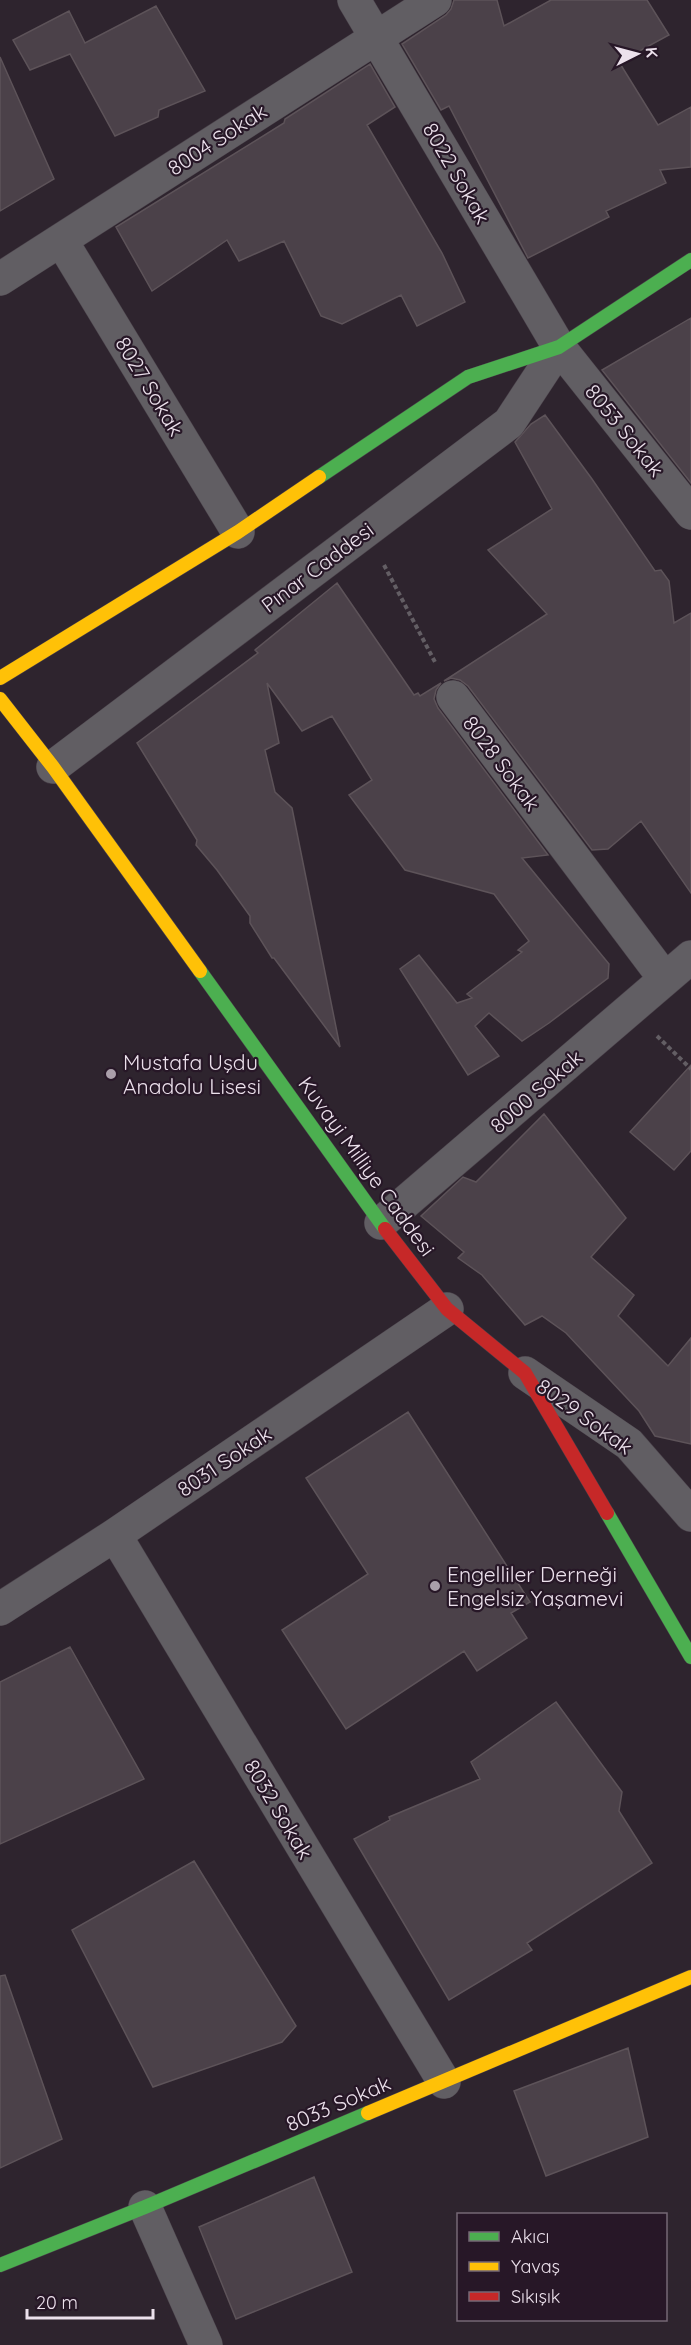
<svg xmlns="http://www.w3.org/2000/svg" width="691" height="2345" viewBox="0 0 691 2345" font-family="Quicksand,sans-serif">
<rect width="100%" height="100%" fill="#2e242e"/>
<!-- building -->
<path fill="#4b4149" stroke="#5d5359" stroke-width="1.5" d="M454 0H497L504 26 551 0H647L669 35 619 62 658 125 691 107V167L660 170 666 183 606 211 609 217 528 258 449 106 441 110 402 44 446 15 451 9Z
M156 6 205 91 159 110 158 117 115 136 70 54 30 70 13 40 69 11 85 43Z
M0 57 54 179 0 211Z
M370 64 395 107 367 125 442 253 465 302 417 326 401 295 342 324 321 316 284 241 239 261 227 240 152 291 116 227 284 123 285 119Z
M691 318V483L602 370Z
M545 415 592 479 655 571 661 570 669 581 674 623 691 613V893L641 821 608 849 592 850 468 686 460 680 451 678 444 681 547 614 488 550 552 509 515 442 531 424Z
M337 583 414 695 418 693 420 696 441 683 436 690 434 699 438 708 548 855 522 858 609 964 608 978 549 1023 522 1041 489 1013 475 1026 499 1056 468 1075 400 969 419 955 457 1003 472 998 467 994 522 952 518 950 529 941 494 894 405 870 349 795 372 780 332 716 302 731 267 683 279 743 265 750 275 792 292 808 340 1047 274 958H272L250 923V916L217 870 196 845 197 840 137 743 258 653 255 650Z
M691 1065V1151L674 1170 630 1132Z
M544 1114 626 1218 591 1257 634 1295 618 1316 668 1366 691 1338V1444L655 1436 639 1411 566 1333 542 1316 525 1325 482 1275 458 1258 464 1252 421 1216 463 1177 476 1182Z
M408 1412 530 1602 511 1613 527 1638 477 1671 464 1651 346 1729 282 1630 368 1574 306 1478Z
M70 1647 144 1779 0 1844V1682Z
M556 1702 622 1792 619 1811 652 1863 527 1943 532 1950 449 2000 354 1839 390 1820 389 1817 480 1779 471 1762Z
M194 1861 296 2026 282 2042 153 2087 72 1930Z
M5 1975 62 2139 0 2168V1976Z
M628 2048 648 2137 546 2176 514 2091Z
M314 2177 352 2272 236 2319 199 2227Z"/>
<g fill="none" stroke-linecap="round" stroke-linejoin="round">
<defs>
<path id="street" d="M354 0 559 347 691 513
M61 240 238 532
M0 279 435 0
M453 697 665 979
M53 767 509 423 559 347
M381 1223 691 957
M525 1373 629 1444 691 1515
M115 1535 444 2082
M0 1609 115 1535 447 1309
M145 2207 206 2345"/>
<path id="fast" d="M319 477 468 377 559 347 691 260
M200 971 385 1229
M607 1513 691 1657
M0 2265 145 2207 368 2113"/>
<path id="slow" d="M0 678 238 532 319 477
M0 699 53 767 200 971
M368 2113 691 1977"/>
<path id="jam" d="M385 1229 447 1309 525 1373 607 1513"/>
</defs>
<!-- street casing -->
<use href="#street" stroke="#483f48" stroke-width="34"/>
<!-- fast casing -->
<use href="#fast" stroke="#483f48" stroke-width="15"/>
<!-- slow casing -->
<use href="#slow" stroke="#483f48" stroke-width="15"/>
<!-- jam casing -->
<use href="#jam" stroke="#483f48" stroke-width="15"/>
<!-- path -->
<path stroke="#635e64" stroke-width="4" stroke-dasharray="4.5 3" stroke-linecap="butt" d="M384 565 436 664
M657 1036 691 1069"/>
<!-- street -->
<use href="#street" stroke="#615e63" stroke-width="33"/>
<!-- fast -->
<use href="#fast" stroke="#4caf50" stroke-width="14"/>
<!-- slow -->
<use href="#slow" stroke="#ffc107" stroke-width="14"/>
<!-- jam -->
<use href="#jam" stroke="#c62828" stroke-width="14"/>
</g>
<!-- markers -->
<g fill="#aa9faa" stroke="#271727" stroke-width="2">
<circle cx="111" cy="1074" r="6"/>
<circle cx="435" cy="1586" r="6"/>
</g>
<g text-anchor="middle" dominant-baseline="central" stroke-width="4.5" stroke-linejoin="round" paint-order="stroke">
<!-- street labels -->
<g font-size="21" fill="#ece1ec" stroke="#271727">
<text transform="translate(217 139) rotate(-33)">8004 Sokak</text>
<text transform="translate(457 173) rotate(60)">8022 Sokak</text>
<text transform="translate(150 386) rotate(59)">8027 Sokak</text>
<text transform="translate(625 430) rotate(51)">8053 Sokak</text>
<text transform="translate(317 567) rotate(-37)">Pınar Caddesi</text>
<text transform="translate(502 763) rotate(53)">8028 Sokak</text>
<text transform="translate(536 1091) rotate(-41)">8000 Sokak</text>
<text transform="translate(367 1166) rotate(54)">Kuvayi Milliye Caddesi</text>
<text transform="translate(585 1416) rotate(36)">8029 Sokak</text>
<text transform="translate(224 1461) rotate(-34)">8031 Sokak</text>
<text transform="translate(279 1809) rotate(59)">8032 Sokak</text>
<text transform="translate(338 2103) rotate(-23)">8033 Sokak</text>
</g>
<!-- poi labels -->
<g font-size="21" fill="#ece1ec" stroke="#271727" text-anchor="start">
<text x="123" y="1062">Mustafa Uşdu<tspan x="123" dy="24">Anadolu Lisesi</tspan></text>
<text x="447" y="1574">Engelliler Derneği<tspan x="447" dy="24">Engelsiz Yaşamevi</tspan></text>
</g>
</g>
<!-- legend -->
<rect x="457" y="2213" width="210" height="108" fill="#271727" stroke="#766876" stroke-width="1.5"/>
<rect x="469" y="2232" width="30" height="9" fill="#4caf50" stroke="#766876" stroke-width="1.5"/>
<text x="511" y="2243" font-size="18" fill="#ece1ec">Akıcı</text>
<rect x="469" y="2262" width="30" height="9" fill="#ffc107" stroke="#766876" stroke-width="1.5"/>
<text x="511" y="2273" font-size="18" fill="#ece1ec">Yavaş</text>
<rect x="469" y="2292" width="30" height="9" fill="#c62828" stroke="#766876" stroke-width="1.5"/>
<text x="511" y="2303" font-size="18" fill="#ece1ec">Sıkışık</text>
<!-- north arrow -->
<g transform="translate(637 54) rotate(84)" stroke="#271727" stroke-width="4.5" paint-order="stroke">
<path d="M0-4.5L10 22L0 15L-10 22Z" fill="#ece1ec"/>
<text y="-9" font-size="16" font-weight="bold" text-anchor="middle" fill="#ece1ec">K</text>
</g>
<!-- scale -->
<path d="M27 2309v9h126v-9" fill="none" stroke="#ece1ec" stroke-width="3"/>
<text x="36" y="2309" font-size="18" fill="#ece1ec" stroke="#271727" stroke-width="4.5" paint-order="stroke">20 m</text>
</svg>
